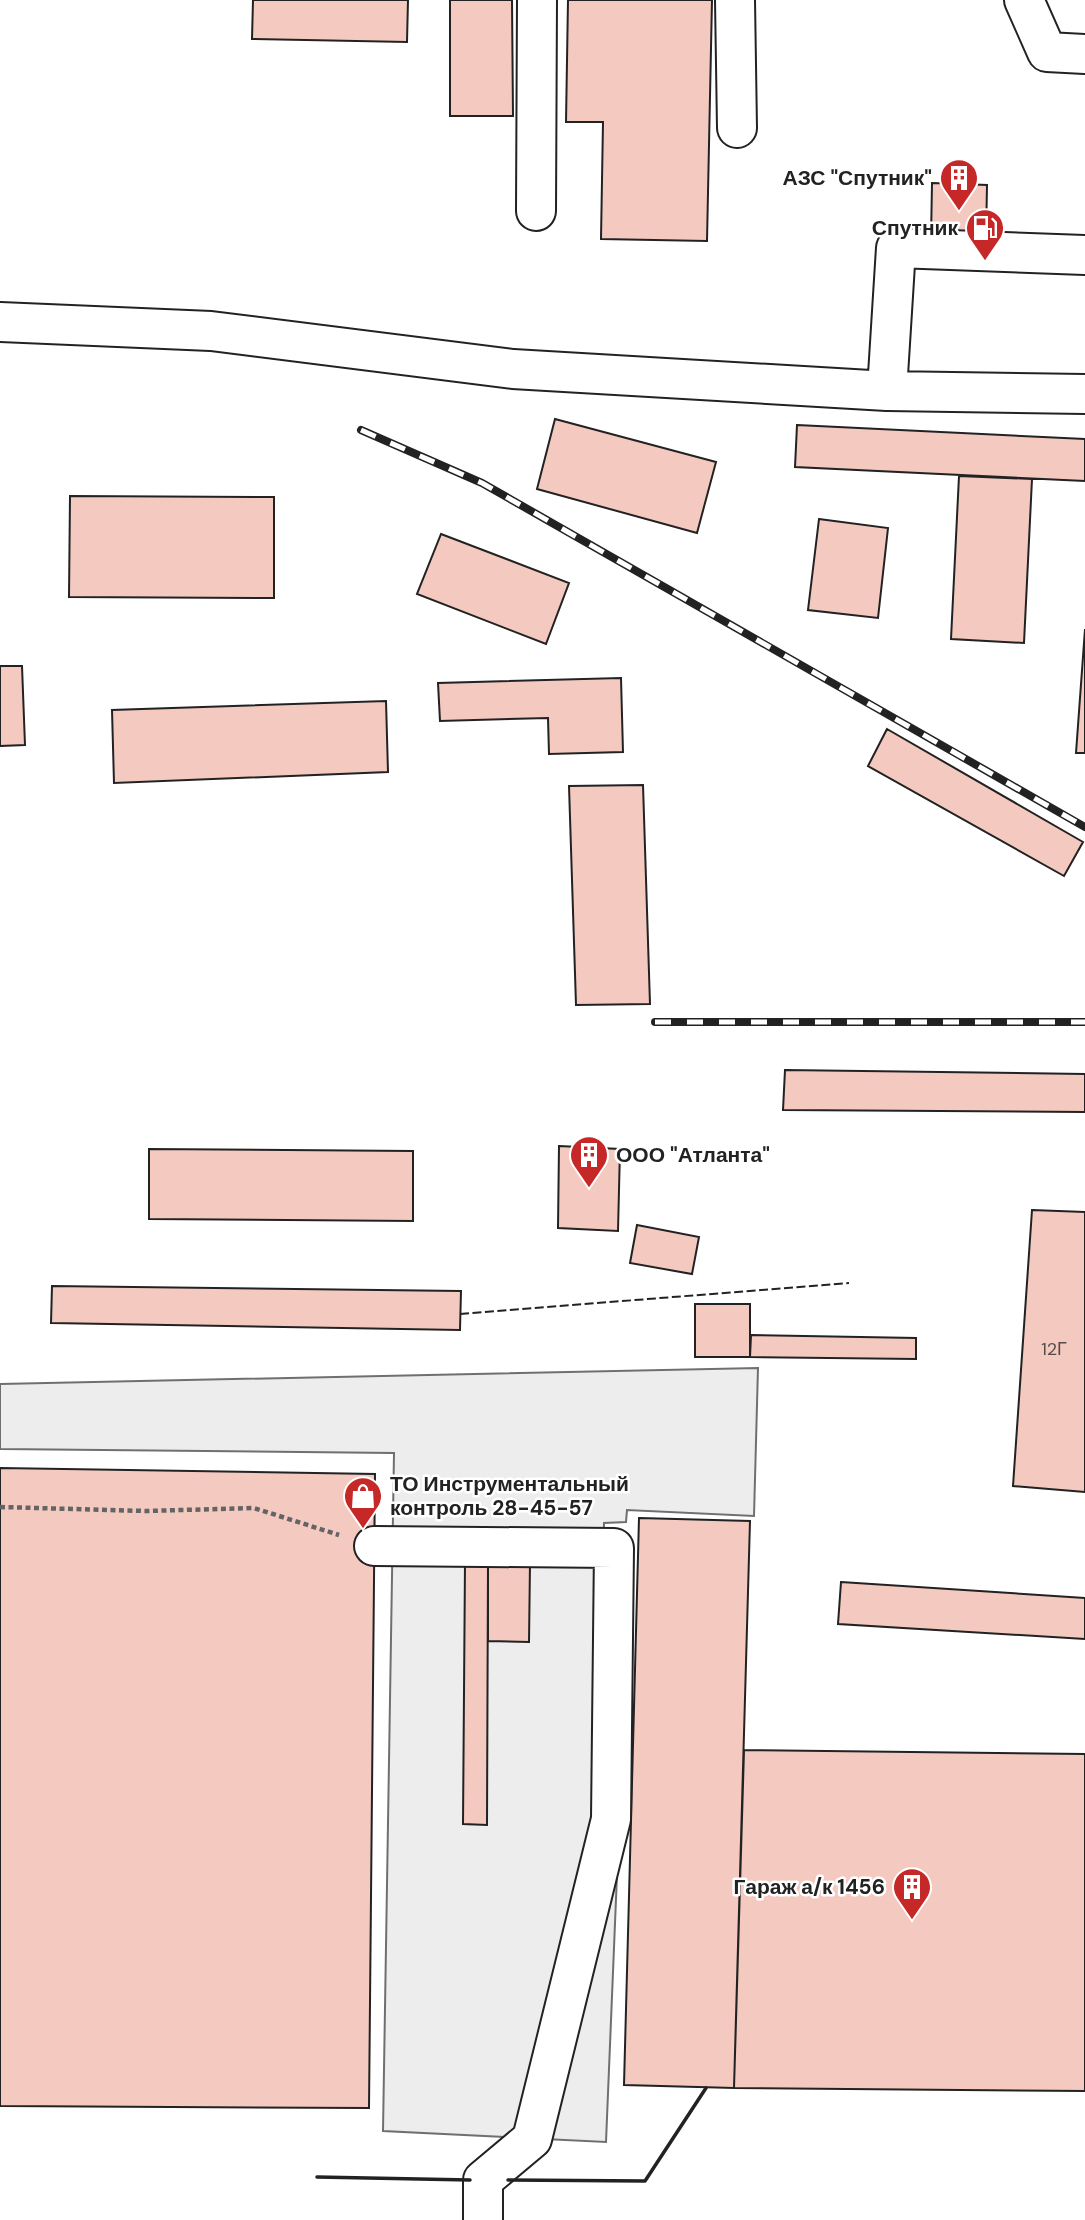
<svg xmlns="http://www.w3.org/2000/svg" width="1085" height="2220" viewBox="0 0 1085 2220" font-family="'DM Sans',sans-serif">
<rect width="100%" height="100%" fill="#fff"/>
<!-- parking -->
<path fill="#ededed" stroke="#6f6f6f" stroke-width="2" d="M758 1368 754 1516 627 1510 626 1522 604 1523 599 1824 619 1826 606 2142 383 2131 394 1453 0 1449V1384Z"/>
<!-- building -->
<path fill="#f3c9c0" stroke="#222" stroke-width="2" d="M253 0H408L407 42 252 39Z
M450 0H512L513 116H450Z
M568 0H712L707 241 601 239 603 122H566Z
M932 183 987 185 986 240 931 239Z
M555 419 716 462 697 533 537 489Z
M797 425 1085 439V481L795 467Z
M959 476 1032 479 1024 643 951 639Z
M70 496 274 497V598L69 597Z
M819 519 888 528 878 618 808 610Z
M441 534 569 583 546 644 417 594Z
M1085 629V753H1076Z
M0 666H22L25 745 0 746Z
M621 678 623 752 549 754 548 718 440 721 438 683Z
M386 701 388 772 114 783 112 710Z
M887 729 1083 842 1064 876 868 766Z
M643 785 650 1004 576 1005 569 786Z
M785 1070 1085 1074V1112L783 1110Z
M559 1146 620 1149 618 1231 558 1228Z
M149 1149 413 1151V1221L149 1219Z
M1032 1210 1085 1212V1492L1013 1486Z
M637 1225 699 1237 692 1274 630 1263Z
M52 1286 461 1291 460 1330 51 1323Z
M695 1304H750V1357H695Z
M751 1335 916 1338V1359L750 1357Z
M0 1468 375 1474 369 2108 0 2106Z
M639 1518 750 1521 734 2088 624 2085Z
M465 1562H488L487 1825 463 1824Z
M488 1562 530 1563 529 1642 488 1641Z
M841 1582 1085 1598V1639L838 1624Z
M744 1750 1085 1754V2091L734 2088Z"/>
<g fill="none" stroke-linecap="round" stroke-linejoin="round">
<defs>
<path id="minor" d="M735 0 737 128
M1024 0 1047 52 1085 54
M536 211 537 0
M0 322 211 331 513 369 887 391 1085 394
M887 391 896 248 1085 255
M374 1546 614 1548 611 1819 532 2139 483 2180V2220"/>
</defs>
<!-- minor casing -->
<use href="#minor" stroke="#222" stroke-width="42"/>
<!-- path -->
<path stroke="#646464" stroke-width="4.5" stroke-dasharray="5 3.5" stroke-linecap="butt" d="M0 1507 146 1511 254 1508 339 1535"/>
<!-- minor -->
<use href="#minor" stroke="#fff" stroke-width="38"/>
<defs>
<path id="rail" d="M361 430 482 483 1085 827
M655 1022H1085"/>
</defs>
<!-- rail casing -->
<use href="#rail" stroke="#222" stroke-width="8"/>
<!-- rail -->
<use href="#rail" stroke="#fff" stroke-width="5" stroke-dasharray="16" stroke-linecap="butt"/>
<!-- fence -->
<path stroke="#222" stroke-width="2" stroke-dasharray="9 3.5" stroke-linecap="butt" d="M460 1314 849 1283"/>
<!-- wall -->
<path stroke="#222" stroke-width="3.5" d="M317 2177 470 2180
M508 2180 645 2181 706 2088"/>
</g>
<!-- icons -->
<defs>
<symbol id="building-pin" viewBox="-11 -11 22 30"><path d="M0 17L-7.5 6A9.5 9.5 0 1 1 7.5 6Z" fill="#c62828" stroke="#fff"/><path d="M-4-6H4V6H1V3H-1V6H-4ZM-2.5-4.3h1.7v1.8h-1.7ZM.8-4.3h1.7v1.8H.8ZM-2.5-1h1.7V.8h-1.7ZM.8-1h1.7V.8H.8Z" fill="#fff"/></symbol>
<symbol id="fuel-pin" viewBox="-11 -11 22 30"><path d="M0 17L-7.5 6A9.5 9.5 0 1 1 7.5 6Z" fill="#c62828" stroke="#fff"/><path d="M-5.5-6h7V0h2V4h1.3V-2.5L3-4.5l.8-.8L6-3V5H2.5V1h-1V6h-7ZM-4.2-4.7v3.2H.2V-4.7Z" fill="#fff"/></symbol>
<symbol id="shop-pin" viewBox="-11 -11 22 30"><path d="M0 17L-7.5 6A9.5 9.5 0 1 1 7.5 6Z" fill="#c62828" stroke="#fff"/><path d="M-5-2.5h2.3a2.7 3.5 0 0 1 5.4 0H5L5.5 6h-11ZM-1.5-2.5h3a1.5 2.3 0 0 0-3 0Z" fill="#fff"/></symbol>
</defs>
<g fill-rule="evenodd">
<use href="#building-pin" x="937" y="156" width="44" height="60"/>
<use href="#fuel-pin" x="963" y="206" width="44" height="60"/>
<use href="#building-pin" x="567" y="1133" width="44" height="60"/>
<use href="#shop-pin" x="341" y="1474" width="44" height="60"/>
<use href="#building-pin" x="890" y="1865" width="44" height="60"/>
</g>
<g text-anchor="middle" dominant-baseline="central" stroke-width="5" stroke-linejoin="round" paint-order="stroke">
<!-- number labels -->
<g font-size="18" fill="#564c4a">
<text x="1054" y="1349">12Г</text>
</g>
<!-- poi labels -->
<g font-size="21" font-weight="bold" fill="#222" stroke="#fff" text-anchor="end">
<text x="932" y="178">АЗС "Спутник"</text>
<text x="958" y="228">Спутник</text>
<text x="616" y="1155" text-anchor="start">ООО "Атланта"</text>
<text x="390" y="1484" text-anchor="start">ТО Инструментальный<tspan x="390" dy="24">контроль 28-45-57</tspan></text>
<text x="885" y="1887">Гараж а/к 1456</text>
</g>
</g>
</svg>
